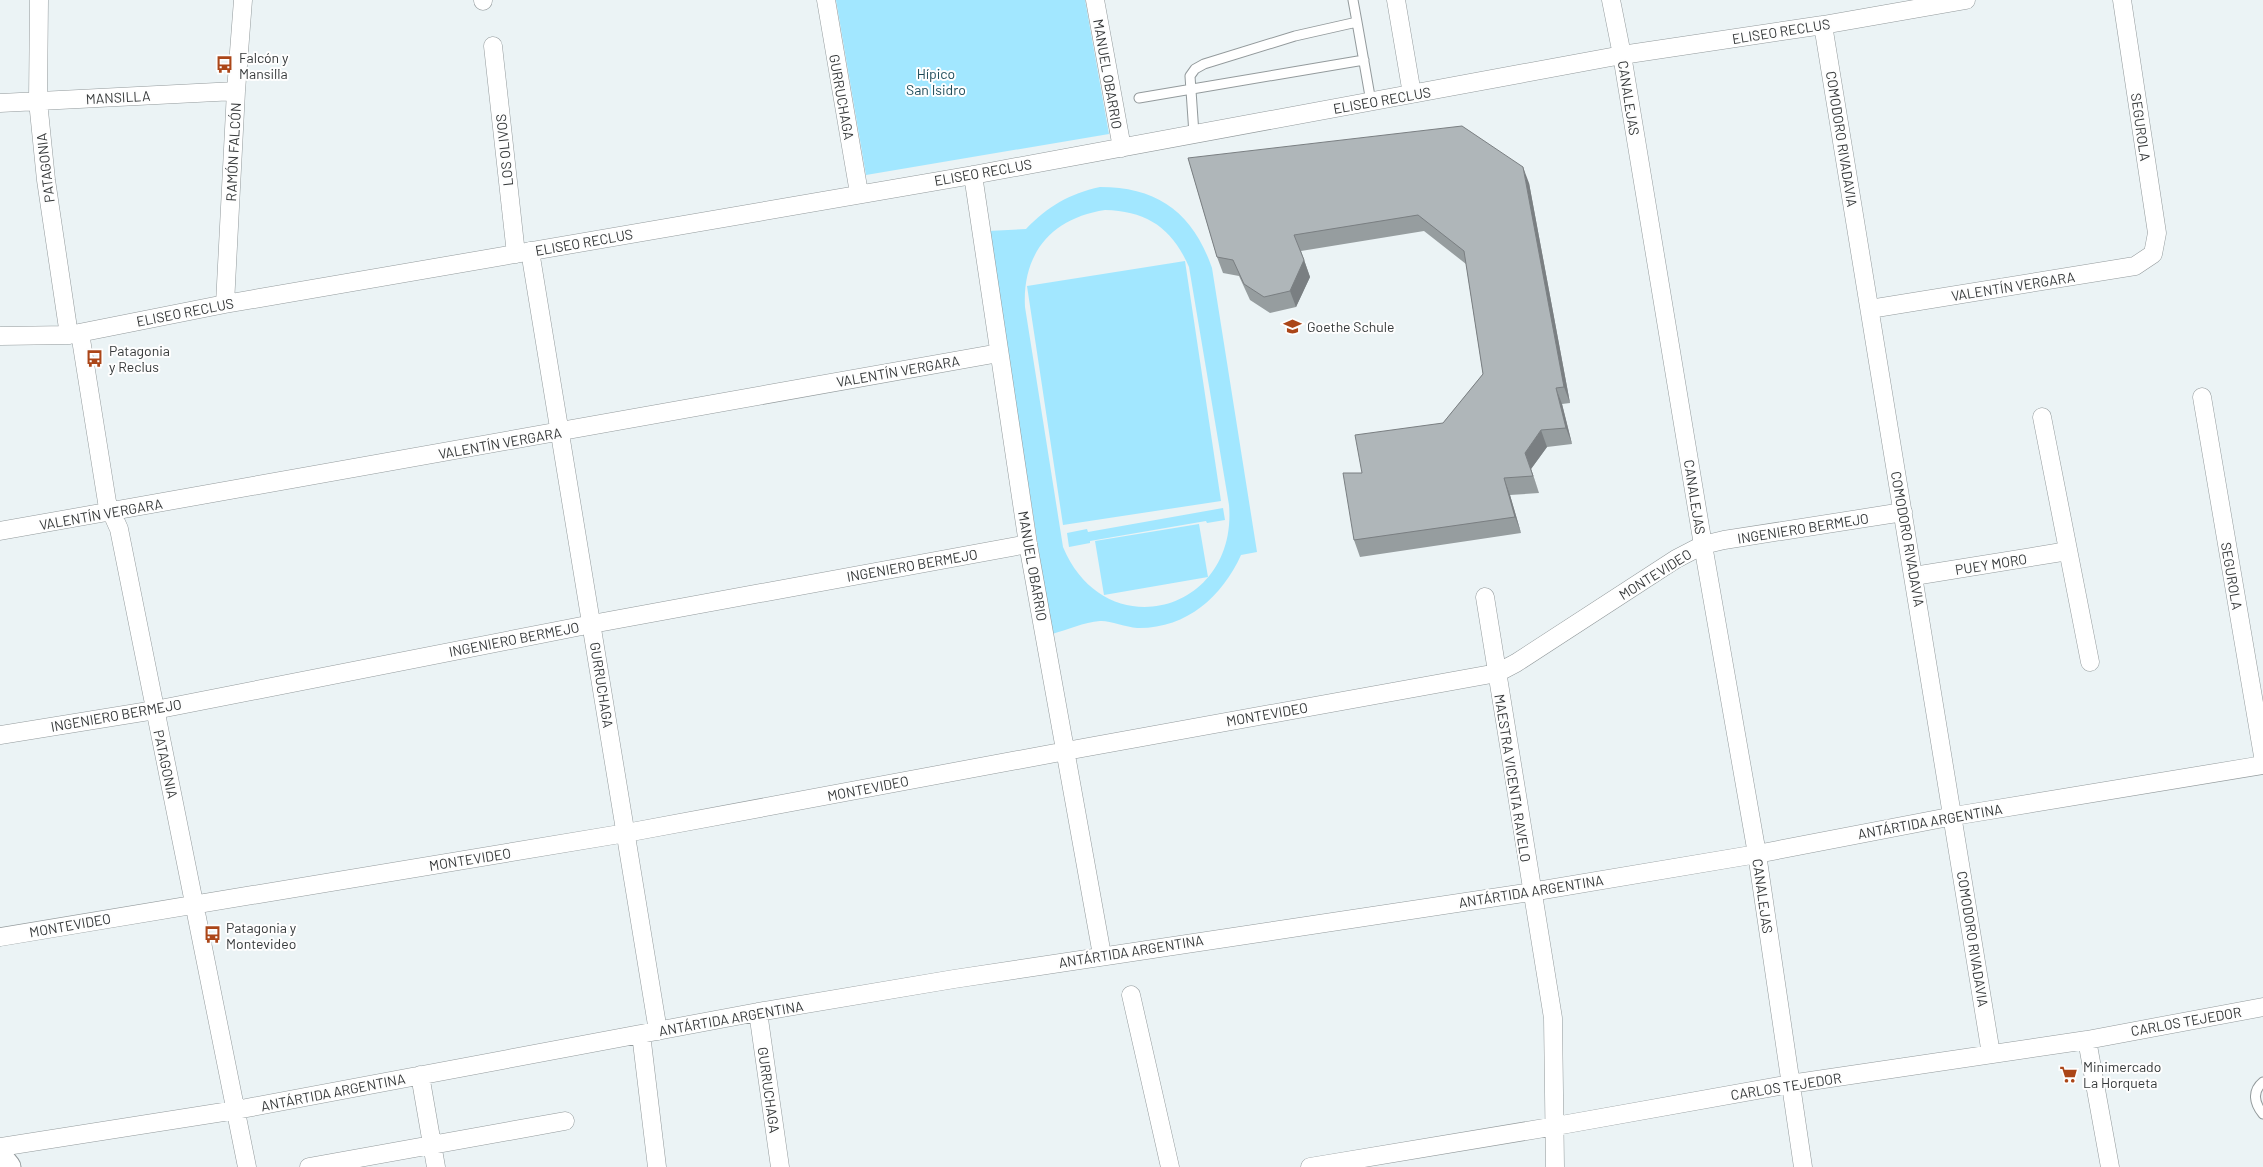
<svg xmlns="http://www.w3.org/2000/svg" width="2263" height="1167" viewBox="0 0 2263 1167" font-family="Barlow,sans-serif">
<rect width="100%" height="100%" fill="#ebf3f5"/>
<!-- green -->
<path fill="#a2e7ff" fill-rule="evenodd" d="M836 0H1085L1109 134 866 175Z
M1100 187C1158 187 1193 213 1212 268L1257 552 1241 555C1222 597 1186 629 1137 628 1126 627 1108 620 1100 621 1084 622 1067 630 1052 634L988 231 1026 229C1048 206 1069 194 1100 187ZM1105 210C1147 211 1172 228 1189 267L1229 505C1238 613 1105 648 1063 547L1025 307C1022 253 1052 218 1105 210Z
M1185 261 1221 501 1063 525 1027 286Z
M1223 508 1225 520 1207 523 1206 521 1090 541V543L1069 547 1067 533 1087 529 1088 532Z
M1199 524 1208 577 1104 595 1095 541Z"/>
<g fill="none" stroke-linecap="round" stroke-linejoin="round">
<defs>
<path id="service" d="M1357 22 1371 102
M1139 98 1364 60
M1194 134 1190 76 1195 69 1204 64 1295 36 1357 22 1353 0
M2263 1082C2252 1091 2254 1103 2263 1114"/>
<path id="minor" d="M39 0 38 101 46 180 69 335
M483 0V1
M826 0 859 193
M1095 0 1122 148
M1396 0 1412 94
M1611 0 1622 55 1703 545 1757 854 1803 1167
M1823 25 1991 1054
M493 46 516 254
M0 103 236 91
M973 175 1028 544 1102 955
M530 251 658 1031
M225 304 236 91 243 0
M1870 309 2135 266 2153 254 2157 233 2122 0
M80 333 107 502 119 529 247 1167
M0 336 69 335 225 304 973 175 1622 55 1823 25 1966 0
M2202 397 2263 756
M2042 417 2090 662
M0 531 999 353
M1914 576 2068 551
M1485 597 1553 1018 1555 1167
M0 735 155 710 592 624 1028 544
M0 937 626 833 1066 751 1497 673 1516 663 1676 559 1703 545 1724 540 1903 512
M1131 995 1170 1167
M758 1012 780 1167
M641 1034 657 1167
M2087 1040 2110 1167
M420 1075 436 1167
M0 1147 236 1110 758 1012 954 979 1531 892 1757 854 1954 816 2263 765
M309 1167 565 1121
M1310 1167 1556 1126 1790 1084 2087 1040 2263 1007"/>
<path id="secondary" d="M0 1157 8 1167"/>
</defs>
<!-- service casing -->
<use href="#service" stroke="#939a9c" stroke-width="11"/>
<!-- minor casing -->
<use href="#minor" stroke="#939a9c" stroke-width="19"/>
<!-- secondary casing -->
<use href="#secondary" stroke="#939a9c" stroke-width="27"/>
<!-- service -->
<use href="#service" stroke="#fff" stroke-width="9"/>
<!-- minor -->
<use href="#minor" stroke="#fff" stroke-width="18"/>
<!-- secondary -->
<use href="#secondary" stroke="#fff" stroke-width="25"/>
</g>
<!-- wall -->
<path fill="#969d9f" d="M1188 158 1529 183 1570 403 1562 404 1572 444 1547 447 1531 469 1539 493 1510 495 1521 533 1360 557 1354 540 1362 473 1443 423 1483 374 1466 264 1424 231 1301 251 1310 277 1296 307 1270 313 1250 300 1239 276 1223 273 1217 257Z"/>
<!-- shaded-wall -->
<path fill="#7a7f82" d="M1523 167 1529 183 1570 403 1564 387Z
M1304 260 1310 277 1296 307 1290 291Z
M1556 388 1562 404 1572 444 1566 428Z
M1541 430 1547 447 1531 469 1539 493 1525 453Z
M1504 478 1510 495 1521 533 1515 517Z"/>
<!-- building -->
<path fill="#afb6b9" stroke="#7a7f82" d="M1462 126 1523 167 1564 387 1556 388 1566 428 1541 430 1525 453 1533 476 1504 478 1515 517 1354 540 1343 473H1362L1355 435 1443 423 1483 374 1464 251 1418 215 1294 235 1304 260 1290 291 1264 297 1244 284 1233 260 1217 257 1188 158Z"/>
<!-- icons -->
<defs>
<symbol id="bus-bare" viewBox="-9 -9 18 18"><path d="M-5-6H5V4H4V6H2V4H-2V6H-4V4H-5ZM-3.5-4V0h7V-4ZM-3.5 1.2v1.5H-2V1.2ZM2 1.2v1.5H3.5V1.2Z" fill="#ab4618" stroke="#fefefe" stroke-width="2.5" paint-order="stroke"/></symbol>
<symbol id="school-bare" viewBox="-9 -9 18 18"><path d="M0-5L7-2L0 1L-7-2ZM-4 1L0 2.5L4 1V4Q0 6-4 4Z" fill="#ab4618" stroke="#fefefe" stroke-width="2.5" paint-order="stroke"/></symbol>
<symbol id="supermarket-bare" viewBox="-9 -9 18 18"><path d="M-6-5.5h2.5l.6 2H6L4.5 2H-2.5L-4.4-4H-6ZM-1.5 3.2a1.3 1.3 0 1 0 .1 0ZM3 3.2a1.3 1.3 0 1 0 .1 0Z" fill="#ab4618" stroke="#fefefe" stroke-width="2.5" paint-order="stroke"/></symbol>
</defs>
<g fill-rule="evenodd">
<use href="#bus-bare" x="212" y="52" width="25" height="25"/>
<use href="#school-bare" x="1280" y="314" width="25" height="25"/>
<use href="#bus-bare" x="82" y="346" width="25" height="25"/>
<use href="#bus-bare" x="200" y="922" width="25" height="25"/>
<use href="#supermarket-bare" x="2056" y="1062" width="25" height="25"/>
</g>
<g text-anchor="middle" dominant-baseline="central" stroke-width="4" stroke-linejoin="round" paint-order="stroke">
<!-- street labels -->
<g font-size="14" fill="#36393a" stroke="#fefefe">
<text transform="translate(1781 31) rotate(-9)">ELISEO RECLUS</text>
<text transform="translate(1108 74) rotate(80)">MANUEL OBARRIO</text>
<text transform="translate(118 97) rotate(-3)">MANSILLA</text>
<text transform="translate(842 97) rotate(80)">GURRUCHAGA</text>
<text transform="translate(1629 98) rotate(81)">CANALEJAS</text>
<text transform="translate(1382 100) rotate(-10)">ELISEO RECLUS</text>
<text transform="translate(2141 127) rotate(82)">SEGUROLA</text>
<text transform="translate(1842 139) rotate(81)">COMODORO RIVADAVIA</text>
<text transform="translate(504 150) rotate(-96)">LOS OLIVOS</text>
<text transform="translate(233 152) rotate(-87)">RAMÓN FALCÓN</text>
<text transform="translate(45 168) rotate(-97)">PATAGONIA</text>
<text transform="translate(983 172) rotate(-10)">ELISEO RECLUS</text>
<text transform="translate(584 242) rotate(-10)">ELISEO RECLUS</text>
<text transform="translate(2013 286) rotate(-9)">VALENTÍN VERGARA</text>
<text transform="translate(185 312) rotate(-11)">ELISEO RECLUS</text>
<text transform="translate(898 371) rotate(-10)">VALENTÍN VERGARA</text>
<text transform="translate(500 443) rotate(-10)">VALENTÍN VERGARA</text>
<text transform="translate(1695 497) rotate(81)">CANALEJAS</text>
<text transform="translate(101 514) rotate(-10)">VALENTÍN VERGARA</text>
<text transform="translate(1803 528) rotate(-9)">INGENIERO BERMEJO</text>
<text transform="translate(1908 539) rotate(80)">COMODORO RIVADAVIA</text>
<text transform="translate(1991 564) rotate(-9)">PUEY MORO</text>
<text transform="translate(912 565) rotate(-10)">INGENIERO BERMEJO</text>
<text transform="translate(1033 566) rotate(80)">MANUEL OBARRIO</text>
<text transform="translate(1655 574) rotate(-32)">MONTEVIDEO</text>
<text transform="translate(2232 576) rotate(80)">SEGUROLA</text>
<text transform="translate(514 639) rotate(-11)">INGENIERO BERMEJO</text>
<text transform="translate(602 685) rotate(81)">GURRUCHAGA</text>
<text transform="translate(1267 714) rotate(-10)">MONTEVIDEO</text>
<text transform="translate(116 715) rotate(-10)">INGENIERO BERMEJO</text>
<text transform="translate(166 764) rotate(78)">PATAGONIA</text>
<text transform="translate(1513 778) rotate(81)">MAESTRA VICENTA RAVELO</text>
<text transform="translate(868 788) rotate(-11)">MONTEVIDEO</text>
<text transform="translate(1930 821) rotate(-10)">ANTÁRTIDA ARGENTINA</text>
<text transform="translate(470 859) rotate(-9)">MONTEVIDEO</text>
<text transform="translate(1531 891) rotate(-9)">ANTÁRTIDA ARGENTINA</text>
<text transform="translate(1763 896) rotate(82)">CANALEJAS</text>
<text transform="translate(70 925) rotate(-10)">MONTEVIDEO</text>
<text transform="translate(1973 939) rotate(81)">COMODORO RIVADAVIA</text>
<text transform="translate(1131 951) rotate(-9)">ANTÁRTIDA ARGENTINA</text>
<text transform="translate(731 1018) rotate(-10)">ANTÁRTIDA ARGENTINA</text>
<text transform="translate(2186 1021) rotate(-10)">CARLOS TEJEDOR</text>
<text transform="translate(1786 1086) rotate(-9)">CARLOS TEJEDOR</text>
<text transform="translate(769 1090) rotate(82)">GURRUCHAGA</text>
<text transform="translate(333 1092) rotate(-11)">ANTÁRTIDA ARGENTINA</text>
</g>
<!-- poi labels -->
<g font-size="14" fill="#36393a" stroke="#fefefe" text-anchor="start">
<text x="239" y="57">Falcón y<tspan x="239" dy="16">Mansilla</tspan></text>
<text x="1307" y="326">Goethe Schule</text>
<text x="109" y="350">Patagonia<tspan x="109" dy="16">y Reclus</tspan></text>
<text x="226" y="927">Patagonia y<tspan x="226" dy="16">Montevideo</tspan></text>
<text x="2083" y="1066">Minimercado<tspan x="2083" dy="16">La Horqueta</tspan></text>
</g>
<!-- park labels -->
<g font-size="14" fill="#1d4b59" stroke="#fefefe">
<text x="936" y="73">Hípico<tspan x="936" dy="16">San Isidro</tspan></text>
</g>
</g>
</svg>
